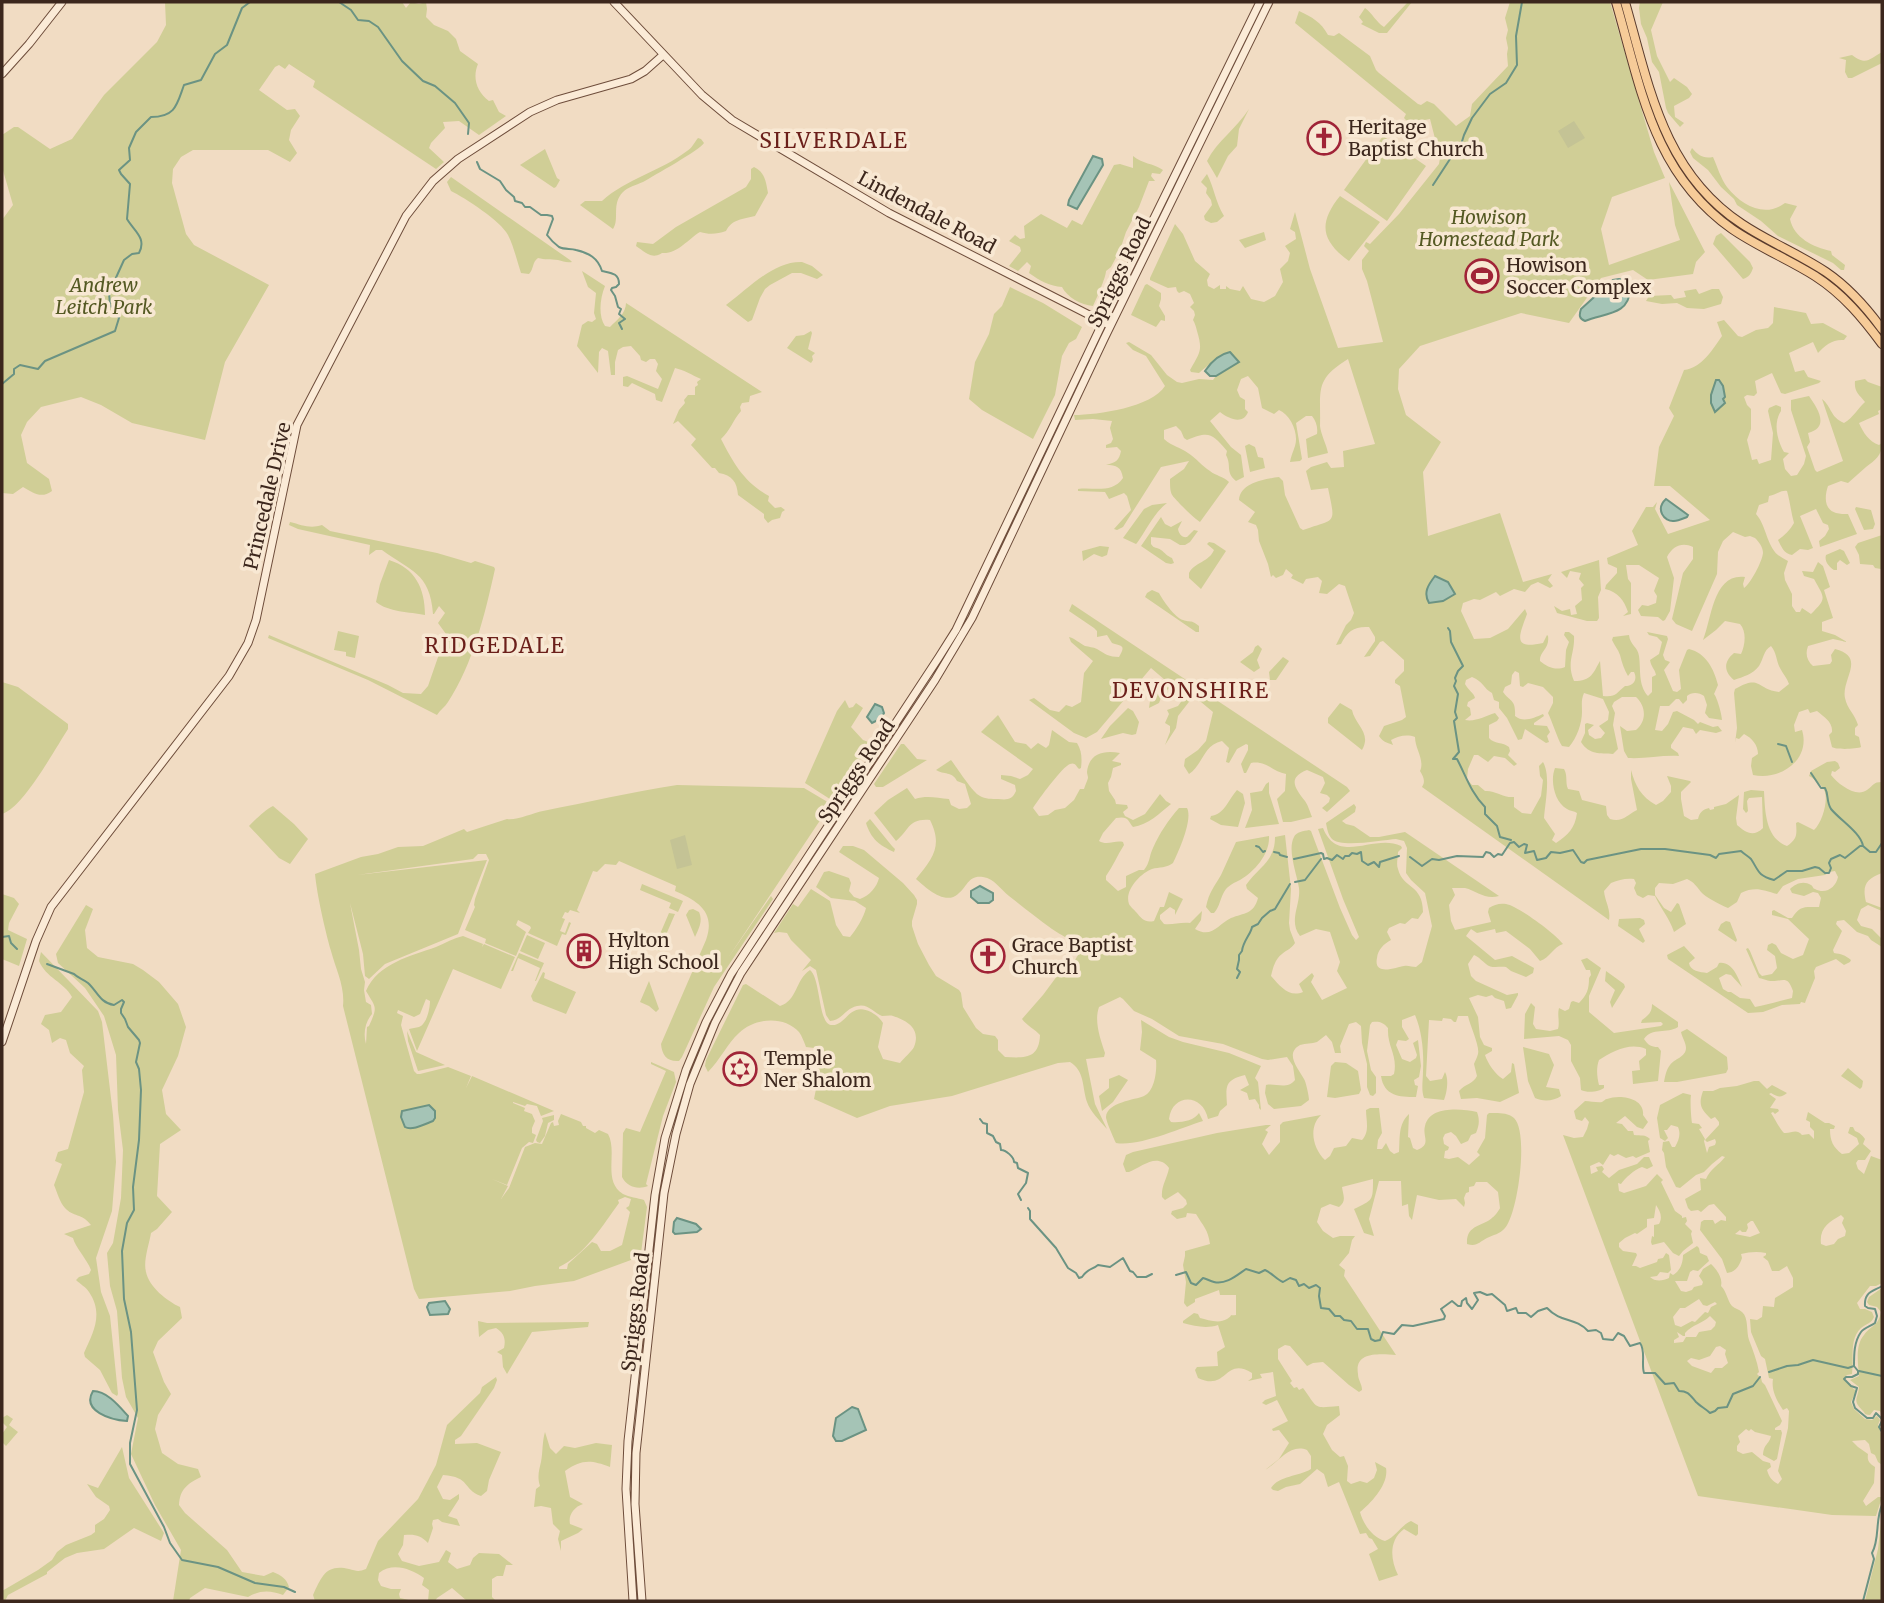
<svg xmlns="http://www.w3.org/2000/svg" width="1884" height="1603" viewBox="0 0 1884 1603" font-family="Merriweather,serif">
<rect width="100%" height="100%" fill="#f1dcc3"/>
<!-- green -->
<path fill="#d0ce96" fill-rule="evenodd" d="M165 2H402L406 8 411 2 419 4 426 2 427 9 426 17 434 25 448 31 456 39 460 51 478 64C472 78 477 92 489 101L493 100 499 112 506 116 479 135 459 121 443 122 445 128 431 143 429 148 444 162 436 169 313 87 315 81 289 64 285 69 279 65 275 67 259 90 287 110 295 109 300 116 291 130 289 140 297 153 290 162 268 150H193L181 157 173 169 172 183 186 234 194 245 269 285 225 362 205 440 132 423 101 405 81 397 41 407 27 422 21 435 27 463 49 479 52 491C41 499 34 493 23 487L13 494 2 493V220L13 205 2 167V135L14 127H18L50 149 72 139 104 95 157 42 166 25Z
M1408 2H1412L1387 33H1379L1361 24 1363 22 1359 17 1365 8C1373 14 1376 22 1384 27Z
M1510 2H1610L1654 152 1665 178 1612 197 1601 229 1609 265 1680 240 1675 225 1669 182 1705 252 1696 262 1693 274 1648 280 1633 270 1601 278 1569 323 1521 313 1420 346 1399 369 1398 389 1406 415 1441 442 1423 472 1428 536 1500 513 1523 582 1552 574 1548 580 1553 586 1550 588 1538 582 1531 585 1525 592 1514 589 1500 596 1496 592 1480 600 1474 599 1463 603 1461 611 1474 639 1490 638 1508 629 1525 609 1527 614C1519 636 1512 650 1543 643L1547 635 1548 636C1550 649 1539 652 1540 661 1547 667 1556 671 1565 667L1566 650 1569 642 1564 635 1565 632H1569L1574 636C1575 654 1566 662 1574 681 1592 681 1593 673 1600 661L1603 696C1617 697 1615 694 1625 686 1633 686 1638 680 1634 672H1631L1628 676C1624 669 1622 663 1620 655 1618 649 1614 645 1612 640L1613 637 1629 635C1630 645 1638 647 1639 656 1641 670 1638 685 1648 696L1652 692V677L1656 675C1655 669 1651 667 1650 660L1659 654 1662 642 1657 637 1649 635 1647 632 1667 636 1668 639 1663 655 1665 660 1670 662 1664 670 1673 691 1677 692 1681 689 1679 670 1687 650 1689 649C1706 653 1714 669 1718 685L1714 694C1717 697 1722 715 1722 720L1709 718 1705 713 1707 705 1704 696C1699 692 1691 692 1687 696V700L1683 704 1679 699H1676L1669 706H1660L1655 730 1662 731 1668 724 1673 712 1677 711 1694 720 1698 724 1700 722 1713 727 1718 726 1722 731 1716 733 1700 730 1696 734 1693 729 1683 727 1671 745V748L1678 753 1679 756C1662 755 1645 759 1628 758L1624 751 1620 726 1627 731 1636 730C1647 721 1646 706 1636 697H1622L1614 702 1612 706 1615 713 1613 725 1618 749 1613 754C1600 753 1589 755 1581 742L1585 733V724L1587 723 1594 725 1588 730 1589 735 1595 739 1601 738 1605 733 1599 726 1608 720 1609 712 1603 699 1584 693C1581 700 1582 704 1582 712 1582 723 1577 738 1569 747L1562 746C1558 740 1552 721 1548 713L1553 703V697L1543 687 1528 683 1523 687 1520 686 1519 673 1515 671 1512 675 1511 684 1505 687 1503 692C1510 702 1516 699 1515 716 1523 723 1534 718 1543 714L1544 716 1534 723V725L1547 726 1550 732 1547 736 1549 742 1546 743 1525 729 1522 739 1518 740 1507 718 1499 708V702L1494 700 1492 693C1484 689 1483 681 1472 677L1466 680 1465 684C1468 690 1474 693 1475 698L1468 702 1467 706 1470 708 1471 715 1465 720C1476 722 1485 716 1495 713L1499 718 1497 721 1489 725V738C1494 744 1503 742 1509 747L1510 751 1508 755 1517 764 1514 766 1505 758 1494 756 1488 762 1478 755H1474L1468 769 1467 779 1472 785H1478L1485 791C1495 790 1503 798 1514 797V807L1522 813 1531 814 1541 796 1543 780 1540 776 1539 766 1543 762C1551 776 1545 803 1544 818L1555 834 1552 840 1556 843C1568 835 1575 828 1577 813 1574 811 1570 811 1567 809 1554 802 1550 780 1555 768L1564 769C1568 776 1565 782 1568 789L1579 791 1582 800 1606 806 1607 815 1610 819C1622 823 1627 815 1637 810L1631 779V770C1635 785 1641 797 1656 805L1663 801 1671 792V786L1667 776 1690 781 1691 782 1681 792V799L1684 816 1691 820 1698 819C1700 812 1702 810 1709 808L1710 810 1714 809V807L1726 804 1739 795 1736 818 1737 825C1745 832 1753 838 1763 828L1762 797 1749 798 1747 801 1748 811 1746 813 1743 809 1744 792 1751 790 1764 791C1765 810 1765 838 1787 846 1797 839 1797 835 1796 823L1798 822 1814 830C1822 823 1828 802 1825 792 1823 786 1815 779 1809 776L1811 771 1827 762 1835 761 1838 763 1840 768 1835 772 1832 771 1831 775C1838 784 1856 798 1867 790 1874 785 1873 782 1882 782V873C1866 879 1862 885 1866 902L1882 908V911L1868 905 1861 909 1857 920 1861 926 1872 929 1882 939V947L1871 940 1868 936 1857 932 1844 920 1837 921 1836 924 1842 931 1833 950 1834 953C1841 954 1845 955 1851 960L1850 962 1844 965 1836 959 1816 967 1814 971 1815 978 1806 1000 1805 1003 1801 1002 1800 1004 1782 1005 1763 1012 1748 1013 1668 959 1667 955 1684 946 1695 958 1689 963C1690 971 1700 972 1707 973L1717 967 1719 963C1732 961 1738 977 1742 987L1731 975 1726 974 1719 978 1723 989 1728 992H1731L1740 998 1750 999 1755 1007C1767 1005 1779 1001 1792 998L1793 991C1787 974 1783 982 1770 981 1768 981 1761 978 1759 978L1746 949 1748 948 1750 951 1759 973 1762 976 1772 974 1777 968 1775 956 1767 950 1768 945 1772 943 1776 945 1781 953 1793 959 1803 955 1809 939 1788 919 1772 915V911L1774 910 1788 918H1792C1800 905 1805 907 1819 907L1821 898 1818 893 1813 892 1804 896 1792 893 1790 889C1795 884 1803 880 1811 885 1813 886 1813 889 1815 889 1826 895 1836 887 1838 877L1835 871 1829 872 1825 875 1798 879 1783 886 1777 894C1763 890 1755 886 1741 893L1737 902 1728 908C1721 905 1705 897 1701 892 1696 886 1694 882 1687 879L1673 884 1659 883 1655 888V895L1664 908 1671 912 1677 903 1679 904 1686 924 1674 932C1669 917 1662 911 1655 896L1648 895 1643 898 1637 895 1634 888 1636 883 1634 879C1625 878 1619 880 1611 883L1604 891C1605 902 1611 909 1609 920L1422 787C1426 781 1423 776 1420 771 1425 760 1415 749 1415 737 1407 734 1398 736 1391 740L1393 745C1386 742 1383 742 1379 736L1384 726 1402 720 1406 717 1400 686 1395 683V680L1404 671V660L1383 641 1380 642 1370 656 1364 657 1375 641V637L1369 627C1355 626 1347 631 1341 644L1336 645 1346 625 1351 620 1354 613 1345 586 1339 584 1327 594 1319 593 1322 581 1318 577 1306 579 1303 584 1291 578 1293 575 1286 569 1283 575 1276 578 1273 575 1271 577 1268 564 1259 541 1258 530 1256 525 1248 522 1255 512 1239 500C1240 483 1264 479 1279 477L1283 481 1285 495 1300 528 1303 530C1336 518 1336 526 1328 488L1311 490 1306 471 1311 467 1327 462 1331 468 1344 467 1343 451 1375 444 1348 359C1314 380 1321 390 1320 426 1321 435 1326 443 1328 453L1308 458 1306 439 1317 434C1318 427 1316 421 1312 416H1306L1296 423 1302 459 1300 461 1290 462C1291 456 1293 452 1295 446 1299 434 1291 415 1279 410L1274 414 1262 408 1258 388 1248 376 1241 379 1237 390 1240 397 1245 400V409L1248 412C1243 425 1229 419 1220 412L1210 421 1231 447 1241 455 1244 477 1236 481C1225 472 1232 466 1226 455L1227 451C1212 433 1209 431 1187 440L1184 438 1181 431 1176 426 1164 430V439C1173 447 1180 447 1188 453 1196 458 1202 466 1210 471 1216 476 1223 476 1229 482L1200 522C1193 517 1188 512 1182 506 1171 494 1170 496 1170 479L1184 469 1189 461 1161 467 1123 527 1117 530 1114 529 1131 510 1127 496 1124 493 1109 499 1105 492 1078 491V489C1094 487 1112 494 1123 478 1121 467 1117 465 1106 465 1116 462 1119 461 1121 451L1117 447 1106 448V445L1111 443 1113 439 1110 428 1112 421 1093 419 1075 420 1074 415C1098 415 1152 407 1165 386L1146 356 1133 350 1126 343 1129 342 1151 355 1167 375 1177 382 1182 383 1199 379 1213 380 1216 376 1239 362 1226 353C1216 358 1207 366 1199 373L1191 372 1190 370C1200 352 1203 351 1197 331 1196 327 1195 323 1193 320L1195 315 1194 311 1190 307 1194 303 1190 294 1184 291 1179 293 1177 291 1176 287 1168 288 1150 280V278L1175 224 1183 234 1195 261 1210 274 1207 280 1208 286 1214 289 1220 285V289H1226V286L1230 289 1240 291 1243 286 1251 299 1264 302 1275 296 1283 282 1280 269 1288 261 1290 253 1285 246 1296 239 1295 232 1290 229 1295 212 1310 269 1338 348 1383 342 1367 281 1362 269V260L1369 251 1364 246 1366 242 1370 244 1399 214 1439 164 1440 158 1430 119 1409 123 1404 118 1406 114 1295 23 1299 11C1312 17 1321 22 1328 35L1334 36 1339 33 1370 56 1376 70 1379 73 1418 104 1421 105 1427 101 1434 104 1456 126 1470 116 1472 104 1508 66 1507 54 1508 48 1506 38 1508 30 1505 18Z
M1640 2H1663L1651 30 1657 56 1670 82 1674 78 1687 87 1692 94 1689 98 1674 106 1675 117 1684 123 1680 127 1668 113 1666 108 1659 72 1652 62 1647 38 1641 24 1639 8Z
M1882 52V63L1852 78H1848L1845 72 1846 60 1839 58 1852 55C1867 66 1869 59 1882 52Z
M1249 109 1239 129 1237 146 1228 156 1217 178 1207 161C1217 141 1237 128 1249 109Z
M1383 136 1426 166 1387 221 1344 190Z
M698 138 701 139 704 143C700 150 653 176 643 182 636 185 628 187 623 192 611 204 620 219 613 229L580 205 585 201H602C626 179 661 171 687 151 692 148 694 143 698 138Z
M1692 148C1698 155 1703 159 1713 157 1717 166 1721 179 1727 187 1742 206 1765 218 1785 203L1797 206 1790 219C1794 238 1813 247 1831 251L1832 255 1845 265 1844 270H1841L1833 263 1778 236 1761 221 1737 205 1734 199 1721 187 1708 170 1693 158 1690 152Z
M545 149 557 178 560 180 556 187 554 188 520 165Z
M1133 156C1142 164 1153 163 1163 170L1160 174 1152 173 1151 176 1155 181H1149L1139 207 1126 232 1120 250 1111 267 1106 271C1106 277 1096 300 1093 306 1081 305 1067 297 1062 287 1050 286 1040 281 1029 273L1031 266 1027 262 1018 271 1009 266 1021 251 1020 247 1009 241 1015 235 1020 239 1025 238 1024 226 1041 214 1067 228 1072 220 1082 225 1114 165 1120 164 1133 168Z
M754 167C765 172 766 182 768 193L755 216C743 219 732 219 726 231 717 234 710 235 700 232 688 239 678 254 662 253 652 260 645 252 636 246L637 242 653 244 676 227 746 187 751 179V169Z
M1207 174C1214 187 1215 201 1224 216L1217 222 1211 223 1205 220 1204 216 1212 205 1211 200 1206 193 1207 188 1201 182Z
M451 177 570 260 572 262C566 263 563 261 558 260 550 259 545 260 538 258 532 262 534 269 529 274L521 273C517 261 514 247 508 235 501 221 465 198 451 191L447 182Z
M1340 196 1380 222 1349 261C1321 241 1318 223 1340 196Z
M1264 232 1266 240 1245 248 1239 240Z
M1721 233 1750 262 1753 268C1751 274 1749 277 1743 279L1713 244 1716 236Z
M802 262 812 266 823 275 817 279 801 273H792L770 285 765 289 760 298 752 320 748 322 726 305C748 289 773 261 802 262Z
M582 271 605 286C600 298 598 316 605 326L610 327C617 320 626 313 626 303L762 392 750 396 749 402 742 403 740 407 741 411C733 420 730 431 721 439 734 464 744 482 769 496L768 501 775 508 781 507 785 510 782 512 780 518 772 520 768 523 764 518V514L738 495C737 482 732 475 719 473L715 468H712L691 445 696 439 678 421 673 424 679 410 685 403 684 400 688 395H695V387L698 385 697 382 701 379C692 375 684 370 675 368L662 402 656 400 655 394 632 383 628 387 623 386V377L627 376 658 389 662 379 656 371 658 364 655 359H650L646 362 641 360 640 356 631 346 623 347 618 350 615 362V375H611L608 351 602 348 599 352 598 373 577 346 582 325 588 321 592 322 596 319 594 313 596 293 588 287Z
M1147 284 1161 293V299L1159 306 1165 316V321L1161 320 1156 327 1131 315 1145 285Z
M1010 287 1043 303 1082 327 1076 339 1069 343 1062 356 1055 395 1033 439 982 410 969 399 975 362 989 334 994 314 1002 306Z
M1696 289 1699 294 1712 289H1719L1723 297 1721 304 1704 309 1687 308 1677 303 1662 304 1646 301 1649 296 1671 295 1674 299 1686 297 1684 291Z
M1774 307 1806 313 1811 324 1823 323 1847 336 1844 340C1833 339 1825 345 1818 353L1813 342 1789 353 1795 372 1804 370 1808 377 1821 381 1819 383 1785 394 1781 393 1772 373 1755 381 1757 393 1754 396 1747 395 1744 397 1747 405 1751 409V429L1747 440 1752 460 1757 459 1759 464 1771 460 1773 433 1768 411 1769 408 1776 405 1781 407V411C1773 423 1777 440 1784 452L1789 453 1783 459 1785 469 1791 476 1797 475 1804 464 1806 456 1791 410V400L1809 396C1818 409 1830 427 1808 433L1810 442 1807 447 1815 470 1817 472 1843 461 1822 399C1832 407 1830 417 1844 423 1854 417 1857 409 1865 402 1859 394 1854 392 1855 381L1865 379 1868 382 1882 387V409L1878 411 1879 414 1859 423C1863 432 1869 442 1879 445L1882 443C1882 456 1875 460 1866 467 1860 472 1854 478 1848 483L1841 481 1828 486C1825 495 1823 509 1836 513 1840 514 1844 514 1848 514L1857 534 1820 547 1819 541 1825 536 1829 529 1828 525 1823 523 1816 509 1800 516 1813 548 1808 550 1800 549 1792 555C1784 554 1781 546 1778 540 1785 535 1790 530 1794 523 1791 512 1790 502 1787 491 1781 490 1776 495 1769 496L1768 502 1759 505 1756 514C1766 525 1767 546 1778 555 1781 557 1784 559 1788 561L1784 573 1785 580 1792 594V606L1796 612H1800L1802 608 1811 614C1827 598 1825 599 1814 579L1804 576 1802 571 1813 572 1818 562 1823 566 1830 587 1824 590 1833 618 1822 622V631L1835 635 1847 642 1833 639 1808 646C1805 654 1807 661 1813 666L1830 664 1832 661 1831 655 1835 649C1867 657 1841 679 1845 698 1847 709 1855 714 1858 725L1855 728V735L1859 737 1861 747C1857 749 1836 750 1832 747L1829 735 1832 732C1833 722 1824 717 1817 711L1810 713 1808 709 1799 712 1794 725 1795 732 1802 730C1811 759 1781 781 1753 775L1751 766 1752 758 1758 754C1758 745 1752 738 1744 734L1739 739 1736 738 1735 743 1737 728 1734 693 1735 689C1761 674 1756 689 1779 692L1789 684C1787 678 1783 674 1780 668 1776 661 1777 653 1771 646 1763 651 1764 658 1759 666 1753 674 1743 677 1734 680 1724 672 1723 662 1734 653L1741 654C1745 645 1747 632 1740 624L1725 621 1716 630 1703 640C1712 618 1713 573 1745 577L1743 584 1744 588C1751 583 1762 562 1763 553 1763 547 1759 542 1755 538L1750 536 1745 537 1733 532 1723 541 1718 552 1717 574 1692 631 1676 624 1672 619 1683 573 1693 559V547C1682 542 1673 546 1667 557L1674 578 1670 611 1665 620 1663 621 1658 617 1641 616 1638 610 1642 605 1648 606 1656 603 1657 596 1654 591 1659 578 1639 565H1626L1628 579 1631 583V614L1623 616 1628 612C1624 600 1618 592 1605 589L1606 585 1617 573V568L1608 564 1607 558 1638 545 1632 531 1646 507H1653L1657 502 1655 509 1668 534 1710 520 1670 486H1654L1659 447 1674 416 1669 408 1684 370C1702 368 1712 350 1722 336L1717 322 1724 320 1738 336 1742 337 1756 330 1768 328 1773 323Z
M811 331 812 333 808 349 815 353 812 356 813 360 811 363 787 348 796 336 804 335Z
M1249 444 1255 447 1258 457 1263 458 1265 468 1250 472 1245 446Z
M1167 503C1154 513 1147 529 1137 543L1136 544 1123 538 1144 509 1152 505Z
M1856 507 1871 510 1875 524 1873 529 1864 530 1855 509Z
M1161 517 1165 524 1171 527 1182 521 1178 529C1179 534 1182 538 1187 537L1194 530 1198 531 1190 542 1185 545H1180L1170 539 1151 537V544C1154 549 1157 547 1161 550 1165 553 1167 556 1172 558L1174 563 1171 564 1166 563 1141 546Z
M290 522C302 525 310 529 322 525L330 531 437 553 471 563 475 561 494 567 495 569C485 614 473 664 448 702 445 707 440 710 437 715L368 680 268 638 269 635 388 685 403 693 421 694 428 686 445 637 446 634 438 623 445 613 439 606 434 614H433C430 572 410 571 382 550H376L369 555 370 545 298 529 289 525Z
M1882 535V573L1881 569 1875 568 1873 565 1860 564 1859 555 1855 547 1858 543Z
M1209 542 1214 543 1226 551 1201 589 1189 578V573C1195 562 1209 562 1214 550L1207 544Z
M1100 546 1109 547 1107 555 1102 557 1094 554 1083 561 1082 551Z
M1840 549 1844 551 1850 563 1847 565 1840 560 1837 563V570H1834C1829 567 1824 561 1826 555Z
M389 560C415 568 425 588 425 615 410 612 388 612 376 602L380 584Z
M1599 560 1601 590 1598 597 1599 618 1597 621H1587L1557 613 1554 606 1562 611 1570 609 1571 615 1577 614 1575 606 1582 600 1581 588 1584 585 1579 579 1581 573 1570 571 1567 578 1561 572Z
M1152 590 1159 593C1162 599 1175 618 1183 620 1191 623 1190 619 1199 626V632H1196L1145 597 1147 593Z
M1072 604 1347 787 1350 791 1327 812 1322 808 1329 802 1330 798 1327 795 1320 793 1325 783 1323 777 1307 770C1287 778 1295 788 1305 801 1308 805 1310 812 1312 817L1291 822H1283L1277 799 1285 791 1286 774C1273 772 1266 760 1251 763L1246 773H1244L1241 764 1248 750V745L1246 744 1237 749 1229 763 1226 762 1229 748 1222 741C1203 745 1203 765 1189 774L1184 766 1185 759 1198 750 1206 741 1213 712 1201 702 1192 698 1178 716 1176 728 1165 745 1170 732V726L1165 723 1169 714 1167 710 1178 706 1186 695 1172 685 1162 695 1159 703 1149 708 1150 701 1146 692 1154 691 1165 680 1151 668 1097 732 1086 738 1074 733 1029 700 1034 698 1050 710 1059 712 1066 705 1072 707 1081 702 1084 673 1093 661 1071 642 1069 637C1076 639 1079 643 1085 646 1089 647 1093 647 1097 649 1105 654 1109 657 1119 657 1127 644 1120 646 1112 643L1107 635 1097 637V631L1094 628 1069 611Z
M338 631 359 636 355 658 346 656V652L334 650Z
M1258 645 1262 649 1257 660 1260 668 1254 672 1240 662 1253 652 1255 647Z
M1283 657 1289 661 1276 680H1270L1269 672Z
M2 682 18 687 68 724V729C55 749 23 808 2 814Z
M845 700 849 708 853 707 856 703 863 708 851 727 863 740 871 743 833 801 805 783 837 711Z
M1340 703 1352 710C1355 725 1372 733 1362 750L1328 723V718Z
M1128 708 1133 711 1139 722 1136 734 1132 735 1123 733 1101 739 1110 726Z
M998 715 1015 742 1026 744 1031 749 1038 743 1046 748 1049 745 1052 730 1069 742 1077 743C1082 751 1082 759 1081 768L1079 769C1076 766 1075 762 1070 764 1063 766 1038 800 1033 808L1039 816 1048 815 1055 810 1065 808 1074 800 1080 789H1084C1085 785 1087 782 1088 778 1088 776 1087 774 1087 772 1089 753 1104 750 1120 753L1112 761 1121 763V765L1113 768 1111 777 1108 783 1109 791 1115 800 1116 804 1127 805 1128 808 1123 812 1125 816 1133 820 1145 814 1160 794 1166 801 1171 804C1160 813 1148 825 1133 827 1127 820 1129 816 1116 818L1103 833 1099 841C1107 846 1115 840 1123 842L1124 845C1117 856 1113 866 1106 876V880L1118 891 1126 887V876L1139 870H1144C1150 863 1149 856 1153 848 1159 834 1169 819 1179 808H1187C1193 819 1179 851 1173 863 1167 868 1159 867 1152 869 1141 873 1124 890 1129 904 1130 906 1135 911 1136 912 1142 919 1145 923 1154 921L1160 907H1164L1169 892 1183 899 1175 915V910L1170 907 1160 915V919L1164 924C1173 925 1180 922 1190 923L1202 911 1201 920 1195 929C1212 939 1218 924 1231 918 1244 913 1254 914 1258 898L1247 889 1246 885C1258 867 1275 862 1275 837L1285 835 1291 889 1289 923 1290 930 1295 943C1291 949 1288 949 1282 954 1275 959 1273 968 1271 976 1280 986 1289 998 1303 992L1299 984 1312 973 1314 976 1311 982 1322 1000 1347 988 1337 971 1340 962 1330 932 1316 929 1300 936C1288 920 1301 905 1299 888 1297 874 1287 850 1294 837 1296 832 1304 831 1309 830L1311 831 1340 908 1352 935 1356 940 1359 937 1343 899 1318 829 1323 828C1338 866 1374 833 1401 846L1402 848 1398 852C1398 858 1396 864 1398 869 1403 889 1423 884 1423 912L1418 919 1412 918 1405 924 1400 923 1389 928 1387 932 1391 940C1384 944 1378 949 1377 958 1373 977 1397 967 1404 966 1408 965 1412 967 1416 967L1422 962 1432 926 1425 893 1411 880 1406 873 1407 848 1404 841 1396 839C1383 840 1341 848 1332 839 1328 835 1327 828 1326 823L1354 804 1356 807 1355 812 1342 821 1346 824 1354 826 1370 837H1379L1405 832 1499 896C1485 900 1477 891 1465 888 1464 888 1453 888 1452 888L1455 895 1449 905 1451 921 1455 930 1491 922 1488 912 1489 908C1494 905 1499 903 1506 904 1518 906 1556 934 1563 944 1553 947 1550 958 1540 961L1530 949 1506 931 1496 933 1495 929 1477 933 1471 929 1466 936 1495 960 1512 956 1534 968 1533 973 1526 977 1511 971 1506 967C1499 966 1491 969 1486 964 1481 960 1480 958 1474 955L1468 964 1471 976 1476 981 1507 995 1518 993V995L1511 1008 1506 1009 1504 1001 1495 998 1492 995 1486 997 1478 995 1469 998 1478 1017 1480 1037 1484 1045 1492 1048V1051L1485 1055C1488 1064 1495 1074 1503 1079L1511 1072 1512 1063 1514 1064 1519 1093 1500 1102 1477 1098 1461 1099 1459 1091C1465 1084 1473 1084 1477 1076L1474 1064C1475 1061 1477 1058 1478 1054 1480 1046 1470 1026 1468 1016H1458L1456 1022H1454L1451 1019 1443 1018 1442 1021 1429 1020 1426 1076 1430 1081 1442 1079 1445 1072C1449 1079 1447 1093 1444 1100L1424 1098C1421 1090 1423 1080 1423 1071 1424 1052 1422 1031 1415 1015L1402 1020V1027L1409 1039 1406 1041 1398 1040 1396 1045 1402 1059 1410 1062 1416 1058 1417 1055 1413 1043 1418 1040 1421 1066 1419 1077 1414 1080 1415 1085 1418 1086 1416 1097C1399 1097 1384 1096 1381 1076H1391L1394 1074C1398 1055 1387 1047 1388 1028 1383 1022 1379 1021 1372 1022L1370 1025 1367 1051 1371 1070 1376 1077V1093L1373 1096 1370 1095 1367 1087V1064L1362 1043 1361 1026 1356 1022 1349 1024 1340 1046 1341 1053H1335L1332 1042 1326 1035C1323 1037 1320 1040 1317 1042 1312 1044 1306 1043 1300 1045 1284 1054 1299 1069 1304 1079 1306 1082 1309 1096 1309 1100L1301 1106 1274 1109 1268 1104 1265 1093 1266 1085C1276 1083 1287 1090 1295 1080L1293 1066 1287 1057 1268 1060 1262 1059 1223 1044 1179 1036 1152 1019 1134 1011 1123 999 1120 997 1099 1007C1094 1021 1100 1038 1105 1053L1104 1057 1086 1059 1095 1104 1107 1129C1100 1121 1090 1111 1087 1102 1082 1087 1085 1071 1070 1062L1058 1063 952 1096 890 1106 857 1118 814 1099 817 1084 814 1048 806 1047C804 1042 802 1036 799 1032 784 1015 754 1018 739 1033 727 1044 720 1060 708 1072L705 1066 706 1060 743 985 746 984 780 1006C798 1000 795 980 810 970 821 979 818 1023 831 1025 846 1027 849 1001 871 1012 876 1015 880 1018 883 1023L878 1047 883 1059 900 1063C904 1058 912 1051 914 1047 921 1029 908 1021 893 1016 890 1015 886 1016 882 1016 874 1013 868 1003 857 1006 846 1008 841 1021 830 1021L826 1015 816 970 810 966 802 971 811 960 791 940 787 933 779 932 774 933 793 904 798 907 811 889 830 901 836 925 843 936 850 937C856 930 864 917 866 908L855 901 831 898 816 887 824 872 829 871 849 878 851 883 849 891 854 897 860 899C869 896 877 887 879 878L839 852 843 846H853L864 850 903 883 914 895 917 900V904L912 921V926L918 944 929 965 936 976 959 990 961 993 963 1007 976 1028 983 1034 995 1036 998 1040V1050L1005 1057C1025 1058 1039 1059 1040 1035 1035 1029 1027 1026 1022 1019L1043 995 1063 968 1072 965 1078 955V948C1072 940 1061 935 1052 929 1037 918 1023 907 1009 896 1000 889 995 879 983 877 968 875 968 886 958 894 945 906 925 887 916 879 933 858 943 846 930 820 908 818 909 831 896 841L874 813 888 800 907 788 915 799C927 795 937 798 949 799L951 805 959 809 967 808 971 804 965 784 957 781C952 771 944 775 936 770L951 760C958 769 972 792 980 796 985 799 992 799 998 799 1007 800 1012 800 1016 791L1015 785 1001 779V775L1011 776 1020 779 1028 775 1033 769 981 732Z
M901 744H904L917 759 927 760 883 787H876L874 784Z
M1269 782V793L1279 824 1245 828 1252 810 1250 793 1262 791 1266 784Z
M677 785 804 788 831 804 728 958 771 896 773 899 714 987 682 1057 679 1061C667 1062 662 1055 661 1044L706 940C716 912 698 901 675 891L676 886 619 861 616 865 605 864 597 872 593 871 577 910 580 913 570 910 568 913 565 912 562 918 565 919 560 931 565 933 569 922 571 923 566 935 562 934 557 946 528 933 531 928 530 926 518 920 516 925 526 932 516 956 485 943 486 939 465 930 475 907 474 905 475 899 489 860 486 854H478L473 859 357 875 487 860 458 934 385 964 369 979 365 976 363 954 350 903 359 950 361 969 365 982 364 990 366 1002 371 1005 372 1014C365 1022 363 1034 366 1044L367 1027 369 1026C378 1006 376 1008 366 991 378 963 411 956 436 947 445 943 454 938 463 936L483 944 482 947 484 944 515 957 501 989 453 969 417 1051 409 1029C412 1028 416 1028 419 1027 427 1024 430 1008 430 1001L426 999 420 1014 414 1017 398 1010 397 1013 403 1016 401 1025 414 1071 417 1074H420L448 1067 471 1076 466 1088 472 1076 554 1111 541 1116 537 1106 527 1104 525 1106 513 1102V1103L525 1108 524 1111 532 1114 535 1121 532 1128V1133L536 1135 533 1143 529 1142 522 1148 507 1185 492 1179 508 1186 501 1199 509 1188 525 1147 535 1143 542 1144 551 1123 553 1122 554 1126 559 1125 558 1121 561 1114 581 1122 583 1126H586V1128L595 1133 599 1130 608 1134C618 1152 602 1181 623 1194 629 1197 638 1198 644 1200L647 1207 637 1284 639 1261 632 1259 631 1260 574 1281 535 1286 510 1291 419 1299 414 1289 343 1006C345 986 336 970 331 951 325 930 317 895 315 874L361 857 378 854 398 847 423 846 464 829 467 832 507 819C515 821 533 813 543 811 588 802 632 792 677 785ZM625 1197 631 1199 629 1206 626 1208 630 1212 622 1245 610 1251H601L597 1244 592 1242 568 1264 567 1269H559V1267C585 1255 603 1225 619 1203L618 1200Z
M1237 790 1243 794 1245 803 1238 827 1221 825 1210 819 1211 816C1225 814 1228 800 1237 790Z
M273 806 294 824 308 839 290 864 279 858 249 826C256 819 265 810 273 806Z
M870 819 892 846 895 849 894 852C879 845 871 839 866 823Z
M1269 836C1270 854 1255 871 1240 880 1234 883 1231 884 1226 889 1220 897 1220 907 1214 913H1211L1206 907C1209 892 1214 887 1221 875 1226 864 1231 853 1236 842Z
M642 884 683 901 678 912 669 908 671 903 640 890Z
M2 894 14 898 19 904 9 923 8 930 27 939 19 966 2 959Z
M86 905 93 909 85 930 87 948 98 957 133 964 143 970 159 982 178 1004 186 1027 178 1056 162 1090 166 1114 181 1130 160 1144 157 1196 172 1212 157 1229 151 1233C149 1245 143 1261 146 1272 149 1287 167 1301 180 1307L182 1318 158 1341 153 1352 164 1382 171 1394 158 1415 155 1429 162 1453 178 1464 198 1469 201 1477C187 1484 180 1489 179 1505L185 1513 227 1550 242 1572 264 1576 273 1572C281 1575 287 1579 289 1587L283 1595C270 1590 260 1590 248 1597L205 1588 190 1598 189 1601H173L181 1550 155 1505 131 1454 138 1418 126 1397 122 1378 117 1311 110 1286 107 1253 113 1243 121 1198 123 1150 118 1110 116 1055 104 1016 85 988 58 963 56 954Z
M693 909 699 912C703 921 699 928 695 937L686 915 689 910Z
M669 913 675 914 659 951 654 948Z
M1640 918 1644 920 1645 924 1639 929 1645 941 1643 943 1618 926 1619 919Z
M1726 921 1730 922 1737 940 1736 942 1718 930 1721 924Z
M527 935 545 943 538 959 520 951Z
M41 952 98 1011 102 1022 113 1115 116 1162 112 1211 96 1258 101 1292 110 1316 118 1394 117 1396 112 1393 100 1370 85 1357 84 1353C93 1333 104 1314 89 1292 86 1287 80 1284 76 1280L79 1277 89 1274 91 1270C87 1259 75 1247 73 1238L64 1234 91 1225C82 1213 73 1217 65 1208 60 1203 57 1192 54 1185L62 1164 55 1161 58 1152 68 1149 84 1092 82 1070 84 1066 70 1053 66 1040 60 1038 52 1043 49 1030 41 1024 45 1015 61 1012 72 997C64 982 46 978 39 961Z
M519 953 544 963 536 981H535L540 968 518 958 513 971H511Z
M1587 958 1601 968 1589 996V1012L1614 1033 1661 1026 1663 1024 1661 1022 1641 1023 1642 1020C1649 1015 1652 1012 1652 1004L1678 1022V1027C1667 1034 1652 1027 1644 1039 1648 1045 1651 1047 1658 1047L1661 1051 1658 1081 1633 1084 1632 1071 1640 1070 1639 1061 1646 1055V1049C1630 1042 1613 1051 1599 1060 1596 1068 1597 1077 1599 1085H1604V1088C1599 1092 1587 1093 1581 1090L1580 1078 1571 1061V1045L1568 1040 1559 1036 1524 1039 1525 1014 1531 1003 1535 1007 1533 1024 1536 1029 1550 1031 1558 1029C1560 1022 1557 1015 1559 1008L1565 1011 1569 1009 1571 1002 1573 1001 1579 1003C1587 995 1589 989 1589 978L1591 975 1590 970H1586L1581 960Z
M1606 971 1624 984 1625 987 1612 1008 1610 1002 1615 990 1605 981Z
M543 972 545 973 544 978 576 992 566 1014 533 1001 531 996Z
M649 981 659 1009 656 1012 649 1006 640 1002Z
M1141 1020 1169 1037 1183 1042 1229 1053 1261 1066 1255 1078 1258 1082 1261 1110 1259 1108V1105L1255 1099 1249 1100 1247 1093 1240 1090 1249 1085 1245 1075C1224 1080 1226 1087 1227 1105L1220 1111 1218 1116 1208 1119C1203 1093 1172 1093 1169 1119L1171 1122C1180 1123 1194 1121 1199 1113L1203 1121C1180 1128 1139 1147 1116 1143 1114 1139 1106 1121 1106 1117 1107 1102 1135 1100 1144 1096 1155 1091 1157 1070 1156 1060L1140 1050 1142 1032Z
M1687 1029 1727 1057 1728 1069 1726 1073 1677 1082H1664C1665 1077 1666 1070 1670 1065 1674 1059 1686 1057 1686 1048 1686 1043 1682 1037 1681 1032Z
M407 1031 416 1052 445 1065 418 1071 408 1041Z
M1523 1047 1549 1054 1554 1065 1546 1087 1559 1089 1561 1096C1554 1101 1543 1102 1535 1098L1528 1081Z
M651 1062 674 1072 676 1082 663 1116 646 1184 648 1186C638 1190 627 1187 622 1177L623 1133 626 1128 640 1132 666 1071 651 1064Z
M1335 1062 1346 1063 1358 1071 1361 1090 1359 1094 1335 1098 1327 1097 1331 1066Z
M1848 1068 1863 1081 1862 1087 1860 1089 1841 1076Z
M1119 1075 1128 1080 1113 1102 1102 1111 1099 1096 1109 1088V1079Z
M1754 1081H1759L1767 1089 1772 1085 1787 1093C1781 1098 1778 1097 1771 1093L1769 1094 1776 1099 1770 1108 1778 1109 1779 1111 1775 1114 1773 1112 1771 1113C1775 1119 1779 1128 1784 1133 1791 1134 1796 1128 1802 1135L1809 1134 1814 1139V1131L1810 1127V1122L1806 1120 1808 1112 1825 1123H1829L1835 1126 1834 1129H1830C1830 1141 1833 1147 1842 1154L1849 1153 1859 1144 1857 1138 1848 1133 1850 1127H1853L1855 1131C1860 1133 1862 1135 1865 1139L1863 1144 1871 1151 1865 1160H1858L1856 1163 1858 1169 1864 1174 1871 1156 1882 1160V1283L1876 1286H1870L1857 1303 1860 1309H1865L1872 1312 1874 1317C1871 1324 1867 1323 1861 1328 1849 1339 1854 1359 1852 1374L1847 1375 1843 1379 1856 1391 1851 1402 1854 1409 1865 1419 1872 1420 1877 1416 1880 1420 1878 1425 1882 1436V1465L1878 1462 1875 1455 1871 1453 1869 1444 1865 1440 1852 1441 1858 1447 1868 1454C1867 1461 1869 1463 1875 1467L1874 1483 1863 1501 1866 1506 1878 1497H1882L1876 1516 1832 1515 1698 1496 1563 1135 1574 1138 1583 1137 1587 1129 1589 1122 1585 1117 1582 1121 1576 1119 1574 1111 1585 1101C1590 1101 1598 1103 1602 1102 1604 1101 1605 1099 1607 1099 1620 1094 1645 1098 1643 1115L1648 1122 1643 1129 1637 1127 1625 1116 1616 1123 1622 1124 1628 1131H1633L1634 1135C1641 1136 1645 1134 1650 1139L1648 1141 1650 1152 1636 1158 1633 1156 1626 1158 1618 1154 1614 1156 1610 1154 1603 1165 1599 1162 1590 1166 1591 1174 1598 1171 1596 1167 1602 1166 1604 1169 1602 1172 1609 1178 1619 1170 1637 1164 1644 1157H1649L1653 1166 1647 1169 1642 1167C1634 1170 1625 1178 1621 1184L1618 1183 1619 1191 1624 1193 1646 1186 1657 1174 1663 1180 1661 1182 1675 1211 1682 1216V1218L1686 1217 1687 1221 1685 1224 1692 1231 1691 1234 1693 1243 1683 1251 1679 1256 1673 1253 1664 1242 1652 1245 1651 1242 1652 1236 1654 1237V1225L1659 1224C1663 1217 1660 1211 1656 1205L1654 1218 1647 1219V1227L1637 1234 1635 1233 1625 1238 1619 1243V1247L1623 1251 1636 1253 1637 1255 1632 1266H1636L1640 1268 1657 1262 1658 1259 1663 1258 1666 1253 1669 1255 1671 1270 1668 1273 1660 1272 1657 1276 1650 1277C1655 1282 1663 1281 1669 1278L1670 1273 1673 1275C1680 1271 1683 1263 1683 1255L1697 1246 1699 1248 1700 1253 1707 1256 1709 1261 1698 1271 1693 1270 1690 1272 1687 1281H1675L1681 1291 1686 1292 1692 1290 1694 1287 1702 1285 1703 1282 1699 1276 1703 1269 1711 1264C1717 1270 1723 1278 1721 1286 1727 1292 1727 1300 1732 1306 1735 1309 1739 1309 1742 1312 1749 1318 1746 1332 1749 1340 1753 1350 1757 1361 1759 1372L1757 1374 1761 1378 1762 1382 1765 1385 1782 1421 1780 1425 1775 1428V1430H1781L1782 1433 1777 1459 1774 1461 1763 1455C1764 1443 1769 1445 1771 1436L1755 1432 1751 1429 1749 1431 1746 1429 1738 1436 1740 1442 1737 1446V1451L1743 1454 1752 1452 1763 1461 1770 1463 1771 1467 1767 1470C1769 1477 1772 1481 1778 1484L1782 1479 1778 1471 1788 1428 1789 1411 1787 1408 1783 1410C1777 1401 1771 1390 1773 1379L1769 1378 1765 1359 1761 1356 1751 1332 1750 1319 1757 1320 1762 1317 1763 1306 1774 1307 1775 1298 1793 1287V1278L1787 1266 1779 1271H1772L1768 1261 1763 1257 1766 1255V1253C1757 1251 1749 1252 1741 1254L1742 1258C1739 1266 1736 1272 1727 1273L1722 1259 1700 1230 1701 1222 1704 1220H1713L1715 1224 1721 1220 1726 1221V1217L1714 1204 1709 1205 1701 1212 1698 1210 1691 1211 1688 1208 1685 1199 1701 1190 1700 1178 1706 1179C1710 1169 1719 1165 1725 1157L1722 1156 1712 1164 1704 1172 1696 1175 1680 1188 1676 1187 1666 1167 1664 1153 1662 1150 1663 1142 1669 1141 1672 1147H1675C1679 1140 1681 1134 1678 1127L1671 1125 1667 1130H1664L1668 1138 1665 1141 1660 1138 1657 1118 1660 1105 1683 1093 1691 1095C1690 1101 1691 1116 1692 1123L1699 1124 1702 1128 1699 1129 1705 1139 1704 1141 1707 1153 1709 1147 1715 1145 1716 1142 1715 1139 1707 1142 1705 1140 1719 1125V1122L1715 1117 1711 1119C1701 1109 1698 1105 1703 1091H1713L1720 1088 1737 1086ZM1841 1215 1844 1218 1842 1223 1846 1231 1845 1236 1838 1239 1834 1244 1826 1246 1821 1244C1819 1228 1829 1222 1841 1215ZM1751 1221H1753L1760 1233 1750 1237 1735 1234 1740 1230 1742 1232H1746L1748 1228 1747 1224ZM1699 1299 1703 1305 1707 1306 1715 1302 1717 1304 1711 1307 1708 1313 1705 1312 1695 1322 1692 1321 1681 1327 1675 1325 1673 1317 1680 1308H1685ZM1710 1316 1716 1322 1715 1326 1711 1330 1699 1332 1696 1337H1686L1683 1342 1674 1343V1340L1679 1337 1677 1332 1683 1336H1685V1333C1693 1324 1702 1324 1710 1316ZM1720 1346 1726 1350 1725 1354 1728 1363 1722 1368H1715L1711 1373 1692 1366 1687 1361 1691 1358 1699 1360 1710 1356 1716 1347Z
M1370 1108H1379L1382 1133 1378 1140 1377 1149H1382L1386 1143 1390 1151 1394 1154 1399 1152C1400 1138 1398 1124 1409 1114L1408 1137 1410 1138 1413 1148 1417 1150C1432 1144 1422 1137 1425 1126 1430 1105 1462 1109 1477 1112 1480 1120 1479 1126 1476 1133L1471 1135 1468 1141 1461 1144 1456 1136 1451 1132 1445 1134 1443 1138 1444 1144 1449 1147 1448 1150 1445 1151 1444 1158 1449 1159 1458 1157 1469 1165 1480 1155 1477 1152 1485 1138 1487 1115 1489 1113C1497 1113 1507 1112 1514 1118 1529 1132 1518 1213 1505 1228 1500 1234 1493 1235 1487 1238 1479 1242 1477 1247 1467 1244 1466 1224 1483 1227 1493 1217 1494 1217 1500 1209 1500 1208L1498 1192 1487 1182H1476L1474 1186 1469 1187V1192L1466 1193 1464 1198 1465 1203 1464 1207 1456 1199 1439 1200 1417 1195 1412 1220 1409 1216 1408 1204 1402 1206 1401 1181H1379L1369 1219 1374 1236 1364 1233 1354 1209C1373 1200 1373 1201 1373 1179L1342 1187C1343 1195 1347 1201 1339 1207L1330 1204 1321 1208 1317 1222 1323 1231 1333 1238 1340 1236H1355L1352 1240 1349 1253 1339 1265 1345 1270 1344 1276 1396 1355C1380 1354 1354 1351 1358 1374 1358 1380 1362 1384 1362 1390L1359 1392 1349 1385 1323 1362 1313 1363 1307 1366 1290 1346 1285 1345 1278 1349V1359L1292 1381 1290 1383 1294 1388 1297 1387 1299 1390 1303 1388C1319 1410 1313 1408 1339 1406L1340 1415 1327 1425 1323 1434 1332 1450 1340 1457 1344 1456 1348 1466 1347 1481 1351 1484 1360 1481 1367 1483 1374 1478 1377 1470 1375 1462 1386 1468C1389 1484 1371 1503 1360 1512 1363 1524 1373 1538 1385 1541 1396 1537 1400 1526 1411 1521L1418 1525V1534L1416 1536 1404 1529C1389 1540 1390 1559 1398 1575L1379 1581 1369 1554 1378 1549 1372 1539 1369 1538 1366 1533 1360 1534 1339 1482 1328 1487 1324 1474 1317 1469 1300 1484 1286 1487 1278 1491 1273 1490 1271 1488C1280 1475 1298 1477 1311 1469V1456L1307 1450C1290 1443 1279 1462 1265 1470L1279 1459 1289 1443 1279 1430 1273 1431 1272 1429 1288 1421 1277 1400 1266 1405 1262 1403 1265 1400 1276 1396 1273 1372 1260 1374 1262 1378 1248 1381 1252 1378V1373C1224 1356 1228 1392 1198 1378L1195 1370 1197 1367 1218 1366 1217 1352 1225 1347 1218 1325C1206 1329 1195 1326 1183 1323V1321L1194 1313 1198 1314 1200 1318C1208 1320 1219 1324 1227 1319 1235 1314 1226 1316 1236 1315V1295H1220L1219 1290 1195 1299V1302L1187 1307 1184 1303 1186 1282 1183 1265 1185 1256V1251L1210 1244C1208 1229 1203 1226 1196 1214L1187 1213 1186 1217 1177 1219 1171 1214 1172 1211 1183 1208 1187 1204 1186 1200 1178 1192 1165 1200 1162 1197C1161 1186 1167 1179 1169 1168 1157 1152 1142 1167 1129 1172H1126L1123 1164 1126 1155 1133 1152 1217 1133 1266 1125H1271L1265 1130 1268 1132 1262 1144 1269 1155 1280 1142V1125L1283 1122 1321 1115C1308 1127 1313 1149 1325 1160L1330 1156 1334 1148 1346 1146 1352 1138 1362 1140C1370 1132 1366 1120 1366 1110Z
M554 1115V1120L548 1123 545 1136 540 1143 537 1142 536 1140 543 1121 542 1118Z
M1882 1288V1415L1880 1411 1874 1410 1870 1415C1863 1414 1867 1415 1862 1410 1852 1400 1858 1399 1859 1387L1850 1380 1859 1376C1858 1363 1855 1345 1864 1335 1871 1325 1878 1327 1881 1312L1877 1307 1869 1305 1867 1302 1869 1297Z
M478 1321 487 1323 589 1322 588 1327 532 1332 507 1374 503 1367 502 1355 497 1352 504 1348C506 1339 504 1333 496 1328L488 1330 479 1337Z
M496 1377 497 1380 494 1388 461 1436 455 1440V1444L477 1443 501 1452 489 1480 487 1491 481 1496C462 1489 471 1477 443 1475L437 1487 443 1499 450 1500 459 1494V1499L448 1516 457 1519 460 1526 442 1522 438 1519 433 1520 432 1524 433 1528 428 1543C420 1535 415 1534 404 1535L403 1545 398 1554 402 1561 419 1566 439 1562 446 1550 451 1553 448 1562 457 1569 470 1565 473 1558 479 1553 499 1554 513 1565H506L503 1576H497L492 1579V1597L496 1601H467L452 1588 437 1598 435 1601H428L429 1590 422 1585 424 1578C411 1569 393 1562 379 1573L378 1580 381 1586 391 1589H401L399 1594 400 1598 413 1601H315L313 1595C322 1576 326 1564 349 1569 356 1571 359 1572 366 1569L378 1541 418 1499 436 1465 447 1425 480 1393 482 1387Z
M7 1415 13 1419 9 1425 18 1432 6 1446 2 1442V1434L7 1427 2 1422V1418Z
M545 1432 550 1448 556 1454 564 1446 575 1448 596 1443 612 1445 610 1467C591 1460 582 1459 565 1471L570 1497 583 1504C574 1507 568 1515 570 1524L583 1529 578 1533 561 1541V1551L558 1539 560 1531 553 1524 551 1508 541 1506 534 1507 536 1489 540 1486C537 1477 539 1470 541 1462 543 1452 542 1442 545 1432Z
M122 1447 129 1478 164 1533 161 1541 134 1528 104 1549 77 1553 65 1558 47 1572V1574L8 1595 5 1601H2V1591L38 1570 52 1560 57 1552 66 1545 91 1535 95 1532V1525L104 1519 110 1510 109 1506 96 1497 87 1484 98 1488Z
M1882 1514V1601H1865L1878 1549Z"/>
<!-- cemetery -->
<path fill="#c4c395" d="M1574 121 1585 138 1568 148 1558 131Z
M685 835 692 865 677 869 670 840Z"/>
<!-- water -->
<path fill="#a5c4b6" stroke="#6b9383" stroke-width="2" d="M1093 156 1102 159 1103 165 1077 209 1068 205 1069 200Z
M1619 279 1623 280 1630 290C1629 315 1605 313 1585 321 1579 319 1579 315 1581 309L1613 280Z
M1230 352 1239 362 1216 376H1210L1205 371C1211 362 1220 354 1230 352Z
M1716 380H1719L1723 386 1725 397 1723 399 1725 403 1715 412 1711 403V395Z
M1666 499 1688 515 1687 517C1682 519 1678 521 1674 521 1664 522 1655 509 1666 499Z
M1435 576 1448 582 1455 594 1443 601 1429 603C1423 593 1428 585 1435 576Z
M875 704 882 707 884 713 880 719 872 723 867 717Z
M980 886 993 893V900L989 903H978L971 897V891Z
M429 1105 435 1111V1118L433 1121C425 1124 412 1131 405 1127L401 1117 402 1111Z
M677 1218 696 1224 701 1229 697 1232 675 1234 673 1232 674 1222Z
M445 1301 450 1309 448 1314 430 1315 427 1307 429 1303Z
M93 1391C107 1391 119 1406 128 1416L127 1421C111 1420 81 1411 93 1391Z
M852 1407 858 1409 866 1430 842 1441H836L833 1436 836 1418Z"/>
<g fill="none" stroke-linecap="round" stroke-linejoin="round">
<!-- stream -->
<path stroke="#6b9383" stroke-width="2" d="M339 2 351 10 358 20 369 21 378 27 402 61 423 81 435 86 455 103 469 123 468 134
M477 162 480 169 500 181 506 190 514 197 515 201 522 203 525 207H530L541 215H547L552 216 553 219 547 235C550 239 555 244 559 247 565 250 571 248 576 250 589 253 598 258 602 271 611 273 619 273 619 284L616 287 612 288 611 290 615 296 618 307 621 309 619 314 625 319 619 323 622 329
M1433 185 1452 156 1459 151 1464 135 1472 118 1490 94 1506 83 1517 65 1516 36 1522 2
M2 384 14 374V369L20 365 38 369 45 361 115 331 119 318 110 305 109 293 124 260 132 254 139 253C147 238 134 231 127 219L130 184 121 174 119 170 130 160 129 148 136 132 151 117C176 117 177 104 184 85L201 80 215 54 227 45 242 8 250 2
M1448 628 1450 631 1451 642 1463 666 1458 671 1455 678 1456 681 1454 686 1458 694 1455 712 1457 718 1454 721 1459 752 1453 759H1457C1466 776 1471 793 1485 807V814L1497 826 1500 837 1511 840
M1778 744 1786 746 1792 762
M1811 773 1821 788H1825C1829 795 1826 801 1831 809 1840 820 1861 833 1863 846
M1256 846 1259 847 1263 852 1265 851
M1274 852 1279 853 1280 855 1287 857
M1410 857 1422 866 1432 859 1439 860 1457 856 1483 857 1486 852 1490 853 1494 857 1498 854 1502 855 1510 843 1514 842 1519 847 1524 844 1527 845 1525 853 1534 851 1537 860 1546 858 1551 852 1560 853 1573 850 1581 862 1584 863 1587 860 1641 849H1665L1710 855 1716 858 1719 854 1741 851C1744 854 1748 856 1751 859 1759 871 1757 875 1774 880L1787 871H1802L1815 867 1819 868 1825 873H1829L1831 868 1829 863 1831 859 1840 855 1845 858 1860 846H1863L1870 852H1876L1882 843
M1294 859 1321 853 1323 854 1324 859 1327 858 1332 860 1337 855 1343 859 1345 856H1349L1352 853 1357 854 1361 852 1362 861 1368 865 1374 862 1379 867 1380 862 1399 856
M1295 882 1305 880 1321 859
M2 937 9 936 11 943 17 949
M47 964 74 974C78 978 83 979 88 983 97 991 100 1003 114 1005L122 1000 124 1002 121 1009V1013L125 1019 128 1027 139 1040 140 1043 136 1062 139 1069 141 1090 139 1140 133 1187 134 1210 127 1223 122 1251 124 1299 131 1332 137 1410 130 1443V1464L164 1527 170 1543 182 1560 218 1567 255 1583 284 1587 295 1592
M1237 978 1240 972 1237 969 1239 960V955L1242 951C1243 941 1251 934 1252 927L1258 924 1262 918 1270 911 1275 909 1290 884
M980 1119 983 1123 987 1124V1133L993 1136 996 1142 1000 1144 1001 1150C1006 1150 1014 1157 1014 1162L1017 1163 1018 1168 1028 1173 1026 1183 1018 1194 1021 1200
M1028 1208 1030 1211V1219L1056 1248 1068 1268 1076 1273 1079 1278 1082 1277C1089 1267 1091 1271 1098 1265L1110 1267 1123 1258 1130 1271 1133 1272 1137 1277H1146L1152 1274
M1176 1275 1186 1272 1191 1283 1196 1285 1203 1278C1207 1279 1210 1281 1214 1282 1226 1285 1237 1275 1246 1269L1259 1273 1265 1270C1272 1273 1276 1279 1283 1282L1290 1278 1296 1280 1299 1286 1304 1284 1309 1288 1316 1285 1320 1288 1319 1296 1321 1308 1329 1309 1335 1316H1340L1344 1320 1351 1321 1357 1329H1368L1371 1339 1375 1341 1380 1340 1383 1332 1394 1334 1402 1325 1413 1326 1444 1319 1445 1316 1441 1309 1452 1301 1458 1306H1461L1462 1301 1466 1298 1467 1303 1472 1309 1478 1300 1474 1293 1480 1292 1487 1295 1492 1294 1505 1305 1507 1311 1516 1308 1518 1313H1526L1531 1317 1538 1311 1547 1308C1561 1323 1575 1317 1588 1331L1596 1330 1601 1333 1603 1339 1613 1340 1618 1333 1624 1336 1630 1346 1640 1343C1646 1351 1641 1364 1644 1373H1655L1665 1384 1674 1383 1679 1391C1688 1391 1690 1395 1696 1402 1700 1406 1706 1409 1710 1413L1715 1411 1718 1408 1727 1407 1733 1394 1753 1386 1760 1377
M1882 1286C1872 1292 1864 1292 1865 1306L1868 1308 1875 1309 1877 1316 1875 1323C1871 1326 1864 1328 1861 1332 1854 1342 1854 1354 1854 1366L1858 1371V1374L1852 1377H1846L1844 1379 1851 1386 1857 1388 1853 1402 1855 1408 1867 1418H1873L1876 1413 1882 1419
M1859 1371 1882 1376
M1769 1372 1787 1366 1798 1365 1813 1360 1848 1368 1854 1366
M1882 1421 1879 1427 1882 1432
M1863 1601 1874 1559 1872 1553C1880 1539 1875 1520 1882 1505"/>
<defs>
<path id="secondary" d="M614 2 702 95 732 120 889 213 1107 324
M2 74 29 44 62 2
M2 1042 36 941 51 907 229 676 248 643 256 620 297 425 406 216 433 181 458 159 530 112 557 100 631 79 645 71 663 55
M633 1601 626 1489 628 1441 655 1195 665 1138 686 1070 706 1022 731 974 939 657 956 630 1103 322 1260 2
M642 1601 635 1504 636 1453 664 1193 676 1134 690 1084 715 1023 741 973 935 680 972 618 1104 339 1269 2"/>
<path id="primary" d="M1616 2C1641 88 1653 173 1732 229 1758 247 1788 259 1815 276 1843 294 1863 318 1882 344
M1625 2C1649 86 1663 172 1742 224 1769 242 1799 254 1826 272 1848 287 1866 307 1882 329"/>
</defs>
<!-- secondary casing -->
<use href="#secondary" stroke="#6e4d3b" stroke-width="9"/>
<!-- primary casing -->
<use href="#primary" stroke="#5a3b2d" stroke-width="10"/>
<!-- secondary -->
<use href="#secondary" stroke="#fbebd7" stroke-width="7"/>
<!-- primary -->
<use href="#primary" stroke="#f6cb98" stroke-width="8"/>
</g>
<!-- icons -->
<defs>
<symbol id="church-ring" viewBox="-11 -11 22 22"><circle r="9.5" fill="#f8e8d3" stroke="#a02437" stroke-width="1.5"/><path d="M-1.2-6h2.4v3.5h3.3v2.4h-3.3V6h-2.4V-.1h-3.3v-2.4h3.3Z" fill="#a02437"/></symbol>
<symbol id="stadium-ring" viewBox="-11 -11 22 22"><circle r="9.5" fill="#f8e8d3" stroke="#a02437" stroke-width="1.5"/><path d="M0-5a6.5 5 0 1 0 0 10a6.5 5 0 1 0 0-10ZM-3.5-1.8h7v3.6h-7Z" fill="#a02437"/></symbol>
<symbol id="building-ring" viewBox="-11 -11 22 22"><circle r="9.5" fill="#f8e8d3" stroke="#a02437" stroke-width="1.5"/><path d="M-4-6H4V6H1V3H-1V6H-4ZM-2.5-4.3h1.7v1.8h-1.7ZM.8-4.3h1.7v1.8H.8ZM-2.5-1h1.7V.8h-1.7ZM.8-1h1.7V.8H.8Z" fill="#a02437"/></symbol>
<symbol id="synagogue-ring" viewBox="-11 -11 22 22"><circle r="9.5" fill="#f8e8d3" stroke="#a02437" stroke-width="1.5"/><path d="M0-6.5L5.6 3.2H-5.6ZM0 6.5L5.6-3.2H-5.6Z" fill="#a02437"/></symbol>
</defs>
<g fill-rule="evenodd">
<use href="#church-ring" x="1305" y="119" width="38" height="38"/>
<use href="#stadium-ring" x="1463" y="257" width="38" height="38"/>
<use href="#building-ring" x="565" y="932" width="38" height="38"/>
<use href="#church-ring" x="969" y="937" width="38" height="38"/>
<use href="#synagogue-ring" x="721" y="1050" width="38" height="38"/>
</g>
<g text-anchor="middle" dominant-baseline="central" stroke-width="7" stroke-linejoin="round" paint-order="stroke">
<!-- poi labels -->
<g font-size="19" fill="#3c271d" stroke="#f8e8d3" text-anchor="start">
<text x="1348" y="127">Heritage<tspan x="1348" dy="22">Baptist Church</tspan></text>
<text x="1506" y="265">Howison<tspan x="1506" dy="22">Soccer Complex</tspan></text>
<text x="608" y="940">Hylton<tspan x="608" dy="22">High School</tspan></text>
<text x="1012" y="945">Grace Baptist<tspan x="1012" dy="22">Church</tspan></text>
<text x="764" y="1058">Temple<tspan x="764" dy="22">Ner Shalom</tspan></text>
</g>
<!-- street labels -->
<g font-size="19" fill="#3c271d" stroke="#f8e8d3">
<text transform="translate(927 212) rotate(28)">Lindendale Road</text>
<text transform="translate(1119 272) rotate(-64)">Spriggs Road</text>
<text transform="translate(267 496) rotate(-77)">Princedale Drive</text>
<text transform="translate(856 771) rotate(-56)">Spriggs Road</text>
<text transform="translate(635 1312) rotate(-83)">Spriggs Road</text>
</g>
<!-- park labels -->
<g font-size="19" font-style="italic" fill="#545923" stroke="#f8e8d3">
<text x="1489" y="217">Howison<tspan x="1489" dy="22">Homestead Park</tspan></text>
<text x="104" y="285">Andrew<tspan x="104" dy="22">Leitch Park</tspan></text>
</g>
<!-- neighbourhood labels -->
<g font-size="21" letter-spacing="2" fill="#6b1f1a" stroke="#f8e8d3">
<text x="834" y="140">SILVERDALE</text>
<text x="495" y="645">RIDGEDALE</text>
<text x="1191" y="690">DEVONSHIRE</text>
</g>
</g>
<!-- border -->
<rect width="1884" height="1603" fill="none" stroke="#3c271d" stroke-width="7"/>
</svg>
